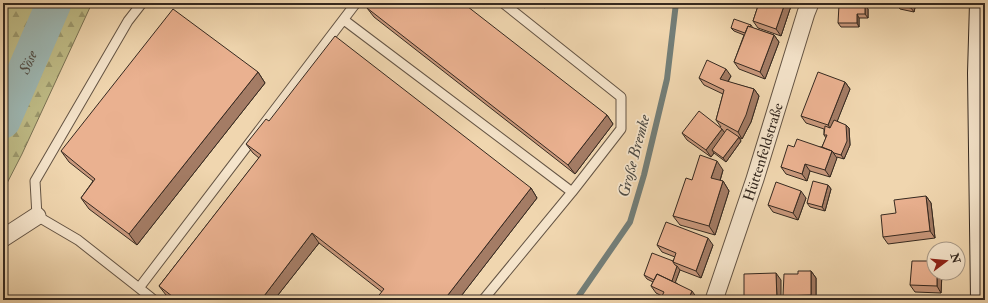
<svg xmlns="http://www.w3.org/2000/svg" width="988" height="303" viewBox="0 0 988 303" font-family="'IM FELL Double Pica',serif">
<defs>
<pattern id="forest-firs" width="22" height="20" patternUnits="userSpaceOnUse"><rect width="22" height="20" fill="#bfbc87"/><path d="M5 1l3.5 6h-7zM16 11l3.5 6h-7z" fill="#9c996e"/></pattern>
</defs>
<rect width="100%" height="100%" fill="#f0d6af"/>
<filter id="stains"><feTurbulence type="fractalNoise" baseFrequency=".005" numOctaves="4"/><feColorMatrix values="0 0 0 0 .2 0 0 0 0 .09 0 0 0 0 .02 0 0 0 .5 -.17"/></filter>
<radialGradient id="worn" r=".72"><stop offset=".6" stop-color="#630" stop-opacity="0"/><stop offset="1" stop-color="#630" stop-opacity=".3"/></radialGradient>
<!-- forest -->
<path fill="url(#forest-firs)" stroke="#7a7254" d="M3 3H92L22 154 3 191Z"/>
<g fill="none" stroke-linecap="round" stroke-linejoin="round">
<!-- stream -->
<path stroke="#737e78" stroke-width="6" d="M576 300 630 222 644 175 667 79 676 3"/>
<!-- river -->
<path stroke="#9db7b3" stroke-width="35" id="s1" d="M3 121 54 3"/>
<defs>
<path id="lane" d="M142 3 128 21 35 181 37 216 78 240 139 288 356 3
M344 20 572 192 621 129V97L503 3
M139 288 154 300
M483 300 572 192"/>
<g id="street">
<path d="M3 238 37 216"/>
<path id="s2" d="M714 300 755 179 806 13 810 3"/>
</g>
<path id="secondary" d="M981 3 979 73 982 300"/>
</defs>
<!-- lane casing -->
<use href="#lane" stroke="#645444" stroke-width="11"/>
<!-- street casing -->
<use href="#street" stroke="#645444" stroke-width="19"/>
<!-- secondary casing -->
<use href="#secondary" stroke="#352920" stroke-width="24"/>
<!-- lane -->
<use href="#lane" stroke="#f5e4cb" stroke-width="9"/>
<!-- street -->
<use href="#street" stroke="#f5e4cb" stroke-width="17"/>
<!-- secondary -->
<use href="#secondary" stroke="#f5e4cb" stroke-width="22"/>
</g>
<!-- wall -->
<path fill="#c9987c" stroke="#352920" d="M538 3H549L545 8Z
M759 3H792L781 36 758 28 753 21Z
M898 3H916L914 12 900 9 897 5Z
M865 5 868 9V18H859V27H841L838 23Z
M367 8 607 115 613 124 575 174 374 17Z
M751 25 753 28 774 35 779 42 765 79 739 69 734 62 744 35 734 31 731 28Z
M258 72 265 83 137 245 89 209 81 198 93 181 69 162 61 151Z
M731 76 728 82 754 89 759 96 751 122 742 139 738 137 741 141 726 162 714 153 711 157 687 140 682 133 721 127 716 120 723 94 704 85 699 78Z
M845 82 850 89 837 121 849 128 850 145 844 159 837 157 830 177 810 171 807 181 786 174 781 167 794 147H822L826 138 824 135V129L806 123 801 116Z
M269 121 531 188 537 198 458 300H375L382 292 319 243 274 300H172L166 295 159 286 259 158 253 153 246 144Z
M723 170 720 181H723L729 191 715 235 680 225 673 216 692 180Z
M828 185 831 189 825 211 810 207 807 203Z
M926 196 931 203 935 238 888 244 883 237Z
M806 198 798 220 773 212 768 205Z
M657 245H713L701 278 680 270 675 282 697 298 662 296 656 293 651 286 653 282 647 279 644 275 673 261 675 257 662 252Z
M811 271 816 278V300H786L783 296 798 274Z
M934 273H942L941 293 915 292 910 285Z"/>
<!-- shaded-wall -->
<path fill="#a47c65" stroke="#352920" d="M541 3H549L545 8Z
M785 3H792L781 36 776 29Z
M913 3H916L914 12 911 8Z
M865 5 868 9V18L865 14Z
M857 14 859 18V27L857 23Z
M774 35 779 42 765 79 760 72Z
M726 69 731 76 725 86 720 79Z
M258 72 265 83 137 245 129 234Z
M845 82 850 89 833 132 828 125Z
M754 89 759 96 751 122 742 139 738 132Z
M607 115 613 124 575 174 568 165Z
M846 125 849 128 850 145 844 159 841 155Z
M722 129 727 136 712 150 714 153 711 157 706 150Z
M739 137 741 141 726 162 723 158Z
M832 151 837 158 830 177 825 170Z
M717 161 723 170 718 187 711 178Z
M805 164 810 171 807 181 802 174Z
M723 181 729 191 715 235 709 226Z
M828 185 831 189 825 211 822 207Z
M531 188 537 198 458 300H444Z
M801 191 806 198 798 220 793 213Z
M926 196 931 203 935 238 930 231Z
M312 233 319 243 274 300H266L264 296Z
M708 238 713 245 701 278 696 271Z
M677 266 680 270 674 286 671 283Z
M811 271 816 278V300H815L811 295Z
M776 273 781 280V300H777Z
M937 273H942L941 293 937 286Z
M692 291 697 298 696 300H688Z"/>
<!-- building -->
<path fill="#eab190" stroke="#352920" d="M371 3H463L607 115 568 165 367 8Z
M759 3H785L776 29 753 21Z
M898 3H913L911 8 897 5Z
M839 5H865V14H857V23H838Z
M173 9 258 72 129 234 81 198 95 179 61 151Z
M734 19 751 25 750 27 748 26 745 33 731 28Z
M748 26 774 35 760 72 734 62Z
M335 36 531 188 444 300H375L384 289 312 233 264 296 268 300H177L159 286 261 155 246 144 266 119 269 121Z
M707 60 726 69 720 79 754 89 746 115 738 132 716 120 724 90 699 78Z
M818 72 845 82 828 125 801 116Z
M699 111 722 129 706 150 682 133Z
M834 120 846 125 847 141 841 155 834 153 832 151 822 147 827 135H824L825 126 830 128Z
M727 129 739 137 723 158 712 150Z
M797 139 832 151 825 170 805 164 802 174 781 167 788 145 794 147Z
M700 155 717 161 711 178 723 181 709 226 673 216 686 178 692 180Z
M813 181 828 185 822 207 807 203Z
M776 182 801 191 793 213 768 205Z
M926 196 930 231 883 237 881 215 896 213 894 200Z
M666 222 708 238 696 271 673 262 676 253 657 245Z
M652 253 673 261V262L675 265 677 266 672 281 657 274 654 280 644 275Z
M912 261H934V273H937V286L910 285Z
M798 271H811V295L783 296 784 274H798Z
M776 273 777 300H744V274Z
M657 274 692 291 688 300H660L664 292 651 286Z"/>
<g text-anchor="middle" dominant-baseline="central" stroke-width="3.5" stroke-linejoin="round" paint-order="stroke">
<!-- street labels -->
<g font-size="15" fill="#352920" stroke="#f5e4cb">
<text stroke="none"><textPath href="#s2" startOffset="156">Hüttenfeldstraße</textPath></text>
</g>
<!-- water labels -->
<g font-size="16" font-style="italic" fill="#4f4c45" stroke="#f5e4cb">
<text stroke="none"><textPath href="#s1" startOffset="64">Söse</textPath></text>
<text transform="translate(634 156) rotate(-75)">Große Bremke</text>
</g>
</g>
<!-- margin -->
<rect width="988" height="303" fill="none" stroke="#f0d6af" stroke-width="16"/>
<rect x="4" y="4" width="980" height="295" fill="none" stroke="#352920" stroke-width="2"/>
<rect x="8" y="8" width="972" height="287" fill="none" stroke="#352920"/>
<!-- north arrow -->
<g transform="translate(946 261) rotate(74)"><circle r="19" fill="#f5e4cb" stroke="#a89987"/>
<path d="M0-3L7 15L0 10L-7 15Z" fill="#8f2418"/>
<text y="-6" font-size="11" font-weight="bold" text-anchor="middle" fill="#352920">N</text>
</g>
<rect width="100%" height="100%" filter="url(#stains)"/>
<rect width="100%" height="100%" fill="url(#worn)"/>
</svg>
